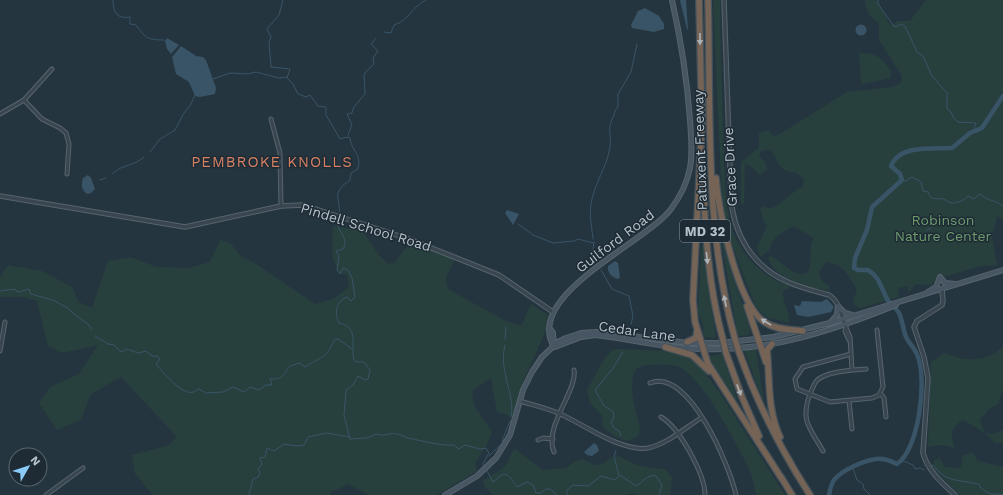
<svg xmlns="http://www.w3.org/2000/svg" width="1003" height="495" viewBox="0 0 1003 495" font-family="'Work Sans',sans-serif">
<rect width="100%" height="100%" fill="#25353f"/>
<!-- green -->
<path fill="#27403e" d="M713 0H720C721 53 722 106 724 158 726 185 724 215 736 239 749 264 764 276 789 286L790 288 783 291C782 303 791 312 789 323L766 317 755 305 731 242 722 205Z
M865 0H878L888 22 891 25 898 21H910L926 0H1003V220L997 216 992 237 997 265 981 266 936 279 931 285 916 284 908 293V286L898 288 899 297 860 308 854 304 853 300 857 290C851 278 841 262 826 262L819 272 822 281 830 287 829 291C811 288 773 278 768 258L771 256C780 261 789 271 800 274 817 277 806 246 814 238L793 226 777 236 770 245V250L760 257 757 247 767 226 763 220 760 208 763 206 770 209C783 203 791 193 803 186L804 179 795 172C779 173 779 161 771 151L767 149 760 152 759 156 765 162 767 170 760 175 752 167 745 163 744 205 741 203V162L759 148V133L768 130 774 136 778 135 847 92 893 87 901 83 902 76 879 40V24C870 16 866 12 865 0Z
M859 53C876 52 882 58 891 71L890 78 863 84 861 82Z
M333 226 363 231 378 254 388 264 394 263 412 240 456 257 446 278 448 289 504 320 521 326 531 304 548 315 547 328 524 380 513 417 497 412 491 378 472 391 474 405 492 432 487 445 475 463 477 471 437 495H368L349 484 331 492 330 495H153L135 474 132 455 167 446 177 437 121 377 91 394 81 420 57 430 39 403 50 387 79 374 98 345 62 353 48 346 37 301 23 297H0V277L8 265 42 271 72 287 79 302 92 308 108 261 131 257 156 267 188 268 210 262 220 240 230 243 241 256 256 264 315 304 333 299 349 287 347 274H340L332 257Z
M719 228 721 229 733 276 750 328 749 335 739 336 737 331Z
M702 240 716 338 704 337 703 332 704 328 698 312Z
M1003 346V391L1000 396 999 404 989 409 980 420 985 433 963 420C950 428 950 434 955 448L942 445 928 447 931 362 944 353C949 354 952 356 956 357 973 362 992 359 1003 346Z
M620 349 670 351 689 357 703 370 720 393 785 495H756C754 487 753 478 750 471 738 446 705 383 683 369 675 364 660 364 650 365 641 365 635 367 633 377 629 397 638 413 640 431L637 437 626 441 614 436 603 427 602 415 590 403 587 390 603 361 612 350Z
M744 350H756L764 403Z
M722 354 738 402 713 365 710 356Z
M1003 430V443H995L985 433 993 434Z
M515 449 543 470 566 468 575 461 583 459 594 465 603 464 610 458 620 456C633 466 648 468 665 469L672 477 670 495H638L635 493 625 495H493L484 486 483 481C491 474 501 472 507 463 511 458 510 453 515 449Z
M972 452 978 461 1003 467V495H960L934 469V461L939 457 945 467 961 468 962 456Z"/>
<!-- water -->
<path fill="#395466" d="M680 0H686L688 30 687 29Z
M645 8 659 16 664 24V29L654 32 632 28 631 25 638 11Z
M855.5 30a5.5 5.5 0 1 1 11 0a5.5 5.5 0 1 1-11 0Z
M167 38 179 45 171 54 167 49 165 41Z
M181 46 196 56 203 57 206 60 216 88 215 94 200 97 195 96 189 82 176 74 172 57Z
M88 175 91 178 95 189 91 193 88 194C81 191 81 184 83 178Z
M507 210 519 214 513 225 505 213Z
M615 261 618 263 620 277 618 279C612 277 607 273 608 266Z
M827 299 834 307 831 312 808 317 797 315 794 305 800 306 802 301 821 302Z
M594 443 597 445 599 451 592 456 587 455 584 452Z"/>
<g fill="none" stroke-linecap="round" stroke-linejoin="round">
<!-- stream -->
<path stroke="#395466" stroke-width="1" d="M113 0C113 13 117 19 130 17V24L136 25C145 38 148 40 164 40
M283 0 279 15 267 29 271 37 269 42 271 67 290 69 287 78 293 84 298 94 306 97 310 95 318 106 326 107V115L339 137 340 139 347 137 350 138C351 151 362 153 358 169L351 173 350 180C347 183 342 185 340 189 334 197 342 206 339 215
M878 0V4L893 25 896 27 901 24 905 26 917 52 923 56 932 76 947 93V109L951 112 953 117 958 122 976 123 973 131
M384 32 391 33 394 25C409 21 412 6 426 0
M213 79 230 73 247 74 256 72 279 78 287 77
M1000 100 1003 99
M348 135 352 125 347 114 352 113 354 107 365 94 364 74 374 64 373 58 378 51 371 44 376 38
M150 152 160 139 175 130 184 113 190 106 195 95
M112 174C124 163 133 167 144 157
M100 180 106 178
M902 180 906 181 912 177 921 182 923 191 928 192C931 201 935 198 943 199 946 200 949 203 952 203 958 203 965 200 968 196L974 199 980 194C987 201 996 200 1003 206
M337 222C337 232 350 238 343 249L336 251 339 256 337 270 340 274 343 268 348 270 352 278 355 297 351 301 347 297C336 301 334 314 339 323 360 328 350 344 354 360L357 362H364L370 370 368 379 365 380 358 376 353 385 346 390 344 415 350 439 367 438 376 434C386 437 390 432 397 434 401 434 404 437 408 438 423 441 441 446 454 445L459 449 465 445 480 449 486 448 489 453 483 464 484 467
M518 224 533 235 553 243 574 241 578 239 593 243
M927 230 931 228
M593 239C592 227 589 216 591 204 594 184 607 167 610 147 612 133 606 130 614 115 615 111 615 110 618 107V94L631 72 637 44
M594 242 592 256 596 262
M601 270 612 289 629 296 633 316 631 324
M0 291 15 289 16 291 19 292 29 289 31 294 55 301 69 309 74 314 88 324 92 330
M95 336 108 344 114 345 121 352 127 349 138 353 146 351 152 356H157L160 359 156 364C163 372 182 396 194 392 196 391 197 389 199 389L206 393 223 392 233 387 244 392 250 387 259 390 266 385H272L270 379C285 379 282 375 290 366L299 363 305 367C322 356 326 359 335 339H338L352 349
M505 340 506 327
M505 345C498 372 516 395 511 417
M621 436 619 431 615 429 611 423 614 417 613 411 604 406 595 390 613 368 623 352
M502 441 510 421
M616 450 614 457 619 475
M489 456 500 445
M901 460 913 465 915 469 920 468 924 470
M931 466 933 465C946 483 958 479 977 484 983 485 977 484 981 488 987 494 994 495 1003 494
M853 468 857 480 863 484 864 489 870 495
M486 469 493 482C497 480 497 478 500 476 510 470 513 484 517 487L527 482 533 485 536 493H541L546 489H550L557 495
M249 495 253 479 258 477 260 473 258 469 262 464 260 458 265 457 267 448 274 451 284 444 297 446 304 445 308 437 326 433 350 437
M568 495 566 491 573 485 588 486 601 476 615 480 620 475 636 486C642 483 647 474 656 476L662 485 659 495"/>
<!-- river -->
<path stroke="#395466" stroke-width="4.5" d="M829 495C830 490 831 484 834 480 842 470 863 461 876 459 884 458 890 461 897 464 919 449 927 381 918 357 916 350 911 345 907 339 903 332 903 321 899 313 896 308 890 304 887 299 881 288 880 277 868 270H858L854 268 855 258 867 230 872 207 902 180 900 174 891 166C900 144 934 149 952 148L970 133 982 128 1003 96"/>
<defs>
<path id="minor" d="M24 100 42 119 60 128 66 133 69 144 67 174
M0 114 24 100 52 69
M271 119 280 153 281 206
M845 325 850 337 852 370
M846 327 845 331 849 340
M0 351 5 322
M851 354 803 367 795 379 797 389 830 402 872 398 879 395 883 387 877 330
M650 383C689 367 730 467 736 495
M881 394 884 398 886 417
M520 401C533 405 546 408 558 413 584 424 620 452 648 448 667 444 685 428 701 418
M849 401 852 429
M661 417C679 427 705 474 705 495
M538 440 543 438 553 439
M823 451C810 428 800 421 810 394 813 388 814 381 820 378 832 371 852 370 866 369
M554 452C543 427 578 390 574 370
M46 495 83 468"/>
<path id="tertiary" d="M724 0 731 197C733 234 753 267 788 282 801 288 815 291 829 295 839 301 841 314 845 325
M0 196 185 227 281 206 303 205 409 239 499 275 553 312
M942 290 943 301 942 305 917 321 914 327 924 357 928 378 923 453C928 471 942 483 955 495"/>
<path id="secondary" d="M940 277 945 283 955 284
M928 292 936 287 940 277
M838 306 845 313 852 315
M830 323 837 315 838 306
M551 330 553 333 554 346
M554 347C523 295 647 242 671 209 680 197 687 183 690 168 693 152 691 136 690 120 687 79 681 40 672 0
M555 347 581 337 595 335C631 339 665 348 701 349 769 352 835 330 896 305
M445 495 477 476 496 458 510 435 523 390 532 372 542 357 558 342 566 338 581 333 597 332 689 343H721L773 337 830 323 1003 270"/>
<path id="motorway" d="M699 0 702 124
M708 0C711 113 704 229 735 339
M702 121 693 300 695 322 708 364 782 479
M703 174C705 230 708 285 723 340
M716 178C718 210 737 302 763 321 775 330 788 329 803 331
M747 306 766 362
M687 342 696 338 697 331
M772 344 767 350C770 380 767 409 780 437
M665 347 692 355 709 371
M739 352C757 403 781 450 810 495
M726 353 742 397 759 436
M781 477 792 495"/>
</defs>
<!-- minor casing -->
<use href="#minor" stroke="#57646d" stroke-width="5"/>
<!-- tertiary casing -->
<use href="#tertiary" stroke="#57646d" stroke-width="5.5"/>
<!-- secondary casing -->
<use href="#secondary" stroke="#57646d" stroke-width="6"/>
<!-- motorway casing -->
<use href="#motorway" stroke="#44515a" stroke-width="8"/>
<!-- minor -->
<use href="#minor" stroke="#39464f" stroke-width="3"/>
<!-- tertiary -->
<use href="#tertiary" stroke="#39464f" stroke-width="3.5"/>
<!-- secondary -->
<use href="#secondary" stroke="#475662" stroke-width="4"/>
<!-- motorway -->
<use href="#motorway" stroke="#756356" stroke-width="5.5"/>
<defs>
<path id="motorway-bridge" d="M735 339 739 352
M723 340 726 353"/>
</defs>
<!-- motorway-bridge casing -->
<use href="#motorway-bridge" stroke="#44515a" stroke-width="8" stroke-linecap="butt"/>
<!-- motorway-bridge -->
<use href="#motorway-bridge" stroke="#756356" stroke-width="5.5"/>
</g>
<!-- one-way arrows -->
<defs><path id="oneway-solid" d="M-6-.8H1V-3.2L6.5 0L1 3.2V.8H-6Z"/></defs>
<g fill="#abb3b9">
<use href="#oneway-solid" transform="translate(700 39) rotate(89)"/>
<use href="#oneway-solid" transform="translate(707 258) rotate(84)"/>
<use href="#oneway-solid" transform="translate(725 301) rotate(-102)"/>
<use href="#oneway-solid" transform="translate(766 322) rotate(-148)"/>
<use href="#oneway-solid" transform="translate(739 390) rotate(69)"/>
</g>
<g text-anchor="middle" dominant-baseline="central" stroke-width="3" stroke-linejoin="round" paint-order="stroke">
<!-- shield labels -->
<rect fill="#1e2b34" stroke="#88949d" stroke-width="1" x="680" y="220" width="50" height="22" rx="3"/>
<g font-size="13" font-weight="bold" fill="#b5c1ca">
<text x="705" y="231">MD 32</text>
</g>
<!-- street labels -->
<g font-size="14" fill="#b5c1ca" stroke="#1e2b34">
<text transform="translate(700 150) rotate(-92)">Patuxent Freeway</text>
<text transform="translate(730 167) rotate(-93)">Grace Drive</text>
<text transform="translate(366 227) rotate(17)">Pindell School Road</text>
<text transform="translate(615 241) rotate(-37)">Guilford Road</text>
<text transform="translate(637 331) rotate(8)">Cedar Lane</text>
</g>
<!-- park labels -->
<g font-size="14" fill="#6c9b6e" stroke="#1e2b34">
<text x="943" y="220">Robinson<tspan x="943" dy="16">Nature Center</tspan></text>
</g>
<!-- neighbourhood labels -->
<g font-size="15" letter-spacing="1" fill="#d58065" stroke="#1e2b34">
<text x="272" y="162">PEMBROKE KNOLLS</text>
</g>
</g>
<!-- north arrow -->
<g transform="translate(28 467) rotate(51)"><circle r="19" fill="#1e2b34" stroke="#5a6770"/>
<path d="M0-3L7 15L0 10L-7 15Z" fill="#8ccaf8"/>
<text y="-6" font-size="11" font-weight="bold" text-anchor="middle" fill="#b5c1ca">N</text>
</g>
</svg>
